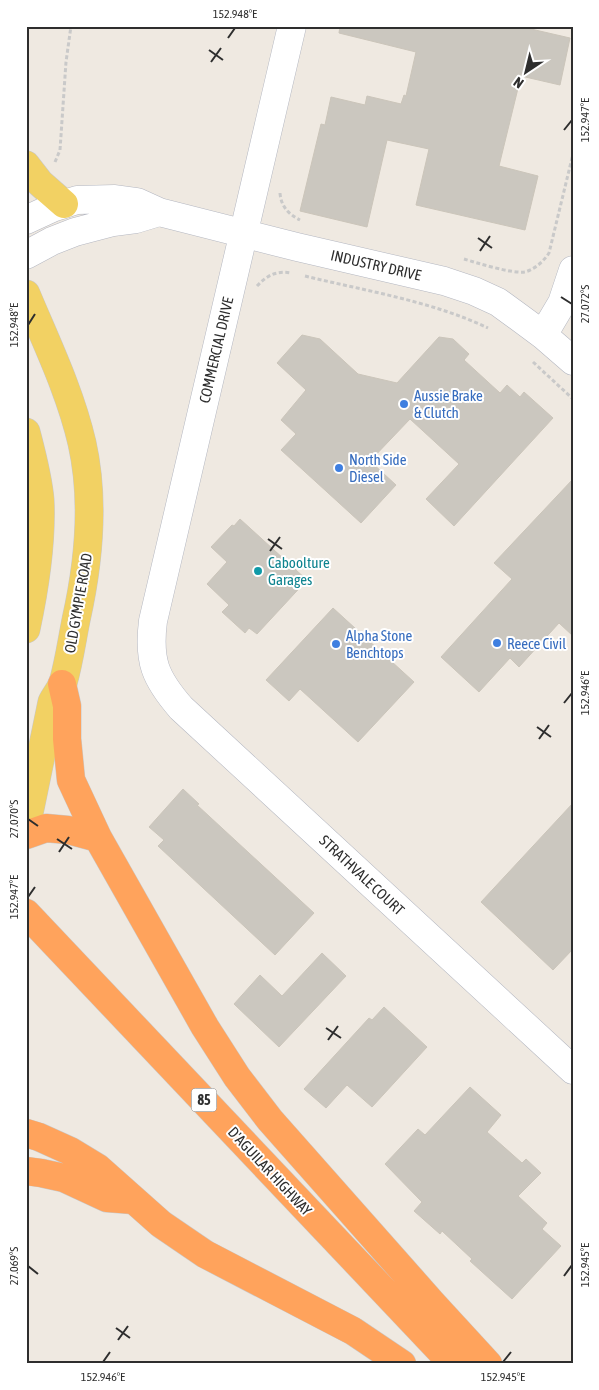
<svg xmlns="http://www.w3.org/2000/svg" width="599" height="1390" viewBox="0 0 599 1390" font-family="'Asap Condensed',sans-serif">
<rect width="100%" height="100%" fill="#efe9e1"/>
<!-- building -->
<path fill="#cbc7bf" stroke="#cbc5ba" d="M340 26H518L570 38 560 85 521 76 499 166 538 176 525 230 416 205 429 149 387 140 367 227 300 211 321 124 325 125 331 97 365 105 367 96 401 104 404 95 406 96 416 52 339 33Z
M302 335 320 339 358 374 397 383 439 337 453 339 469 354 464 360 500 393 507 385 520 397 524 392 553 418 454 526 426 499 459 464 410 419 370 461 396 485 361 523 281 450 296 434 281 420 306 390 277 363Z
M573 479V636L559 623 519 667 510 658 479 692 441 657 512 579 494 563Z
M240 519 307 580 257 634 249 628 245 633 222 612 229 605 207 584 227 562 211 547 232 525 234 526Z
M333 608 414 682 358 742 300 689 289 701 266 680Z
M183 789 199 804 197 805 314 913 275 955 158 846 164 840 149 827Z
M573 803V949L553 970 481 902Z
M322 953 346 976 279 1047 234 1004 260 975 282 996Z
M384 1007 427 1047 372 1107 347 1085 326 1108 304 1089 369 1018 372 1020Z
M470 1087 501 1115 487 1132 522 1163 526 1159 541 1173 518 1196 547 1223 542 1229 561 1246 512 1299 470 1261 472 1259 442 1231 440 1234 414 1211 422 1202 385 1164 418 1129 425 1135Z"/>
<g fill="none" stroke-linecap="round" stroke-linejoin="round">
<defs>
<path id="minor" d="M292 26 153 621C148 661 155 678 181 708L573 1070
M26 220 52 208 77 200 115 199 137 202 159 212 297 247 444 281 474 291 498 302 520 318 543 335 573 361
M26 255 52 241 75 232 113 222 136 219 159 212
M543 335 562 303 573 270"/>
<path id="major" d="M26 165 40 183 64 204
M26 294C46 342 70 391 82 443 95 501 89 562 76 620 72 640 69 662 63 683 60 690 55 696 52 702L26 828
M26 432C32 455 38 477 40 500 42 543 35 587 26 629"/>
<path id="highway" d="M62 684 67 706V739L71 780 98 838 205 1027 237 1077 270 1120 432 1303 488 1364
M26 835 46 828 68 830 98 838
M26 913 453 1364
M26 1133 39 1137 70 1151 98 1168 161 1224 205 1254 353 1331 402 1364
M26 1171 41 1173 64 1178 107 1198 133 1200"/>
</defs>
<!-- minor casing -->
<use href="#minor" stroke="#b4b7c1" stroke-width="29"/>
<!-- major casing -->
<use href="#major" stroke="#c9c9c9" stroke-width="29"/>
<!-- highway casing -->
<use href="#highway" stroke="#c9c9c9" stroke-width="29"/>
<!-- path -->
<path stroke="#c9c9c9" stroke-width="3" stroke-dasharray="4 2.5" stroke-linecap="butt" d="M55 162 60 150 66 62 71 26
M280 193C281 206 288 214 300 220
M464 259C477 263 513 274 525 272 535 269 543 262 549 253L573 154
M305 276C366 291 431 301 488 328
M257 286C266 276 277 270 291 273
M533 362 573 399"/>
<!-- minor -->
<use href="#minor" stroke="#fff" stroke-width="28"/>
<!-- major -->
<use href="#major" stroke="#f2d163" stroke-width="28"/>
<!-- highway -->
<use href="#highway" stroke="#ffa35c" stroke-width="28"/>
</g>
<!-- ticks -->
<path fill="none" stroke="#2e2e2e" stroke-width="2" d="M228 38 235 28M209 50 223 60M211 62 221 48M564 130 572 120M478 238 492 248M480 251 490 236M561 297 572 304M28 325 35 314M268 539 282 549M270 551 280 537M564 703 572 693M537 727 551 737M539 739 549 725M28 819 38 826M57 839 72 849M59 852 69 837M28 897 35 887M326 1028 341 1038M328 1040 338 1026M28 1266 38 1274M564 1276 572 1265M116 1328 130 1338M118 1340 128 1326M103 1362 110 1352M503 1362 511 1352"/>
<!-- markers -->
<g fill="#3f7fe0" stroke="#fff" stroke-width="2">
<circle cx="404" cy="404" r="5"/>
<circle cx="339" cy="468" r="5"/>
<circle cx="497" cy="643" r="5"/>
<circle cx="336" cy="644" r="5"/>
</g>
<circle fill="#0f9aa8" stroke="#fff" stroke-width="2" cx="258" cy="571" r="5"/>
<g text-anchor="middle" dominant-baseline="central" stroke-width="4" stroke-linejoin="round" paint-order="stroke">
<!-- shield labels -->
<rect fill="#fff" stroke="#6d6d6d" stroke-width="1" x="191.5" y="1088.5" width="25" height="23" rx="4"/>
<g font-size="14" font-weight="bold" fill="#2e2e2e">
<text x="204" y="1100">85</text>
</g>
<!-- street labels -->
<g font-size="15" fill="#2e2e2e" stroke="#fff">
<text transform="translate(376 265) rotate(13)">INDUSTRY DRIVE</text>
<text transform="translate(216 350) rotate(-77)">COMMERCIAL DRIVE</text>
<text transform="translate(78 603) rotate(-80)">OLD GYMPIE ROAD</text>
<text transform="translate(362 875) rotate(43)">STRATHVALE COURT</text>
<text transform="translate(270 1171) rotate(47)">D'AGUILAR HIGHWAY</text>
</g>
<!-- shop labels -->
<g font-size="15" fill="#366cbe" stroke="#fff" text-anchor="start">
<text x="414" y="395">Aussie Brake<tspan x="414" dy="17">&amp; Clutch</tspan></text>
<text x="349" y="459">North Side<tspan x="349" dy="17">Diesel</tspan></text>
<text x="346" y="635">Alpha Stone<tspan x="346" dy="17">Benchtops</tspan></text>
<text x="507" y="643">Reece Civil</text>
</g>
<!-- culture labels -->
<g font-size="15" fill="#0d838f" stroke="#fff" text-anchor="start">
<text x="268" y="562">Caboolture<tspan x="268" dy="17">Garages</tspan></text>
</g>
</g>
<!-- border -->
<rect width="599" height="1390" fill="none" stroke="#ffffff" stroke-width="55"/>
<!-- north arrow -->
<g transform="translate(526 72) rotate(215)" stroke="#ffffff" stroke-width="4" paint-order="stroke">
<path d="M0-4L9 19L0 12L-9 19Z" fill="#2e2e2e"/>
<text y="-8" font-size="14" font-weight="bold" text-anchor="middle" fill="#2e2e2e">N</text>
</g>
<rect x="28" y="28" width="544" height="1334" fill="none" stroke="#2e2e2e" stroke-width="2"/>
<g font-size="12" text-anchor="middle" fill="#2e2e2e">
<text x="235" y="18">152.948°E</text>
<text transform="translate(585 120) rotate(-90)" y="4">152.947°E</text>
<text transform="translate(585 304) rotate(-90)" y="4">27.072°S</text>
<text transform="translate(14 325) rotate(-90)" y="4">152.948°E</text>
<text transform="translate(585 693) rotate(-90)" y="4">152.946°E</text>
<text transform="translate(14 819) rotate(-90)" y="4">27.070°S</text>
<text transform="translate(14 897) rotate(-90)" y="4">152.947°E</text>
<text transform="translate(585 1265) rotate(-90)" y="4">152.945°E</text>
<text transform="translate(14 1266) rotate(-90)" y="4">27.069°S</text>
<text x="103" y="1381">152.946°E</text>
<text x="503" y="1381">152.945°E</text>
</g>
</svg>
